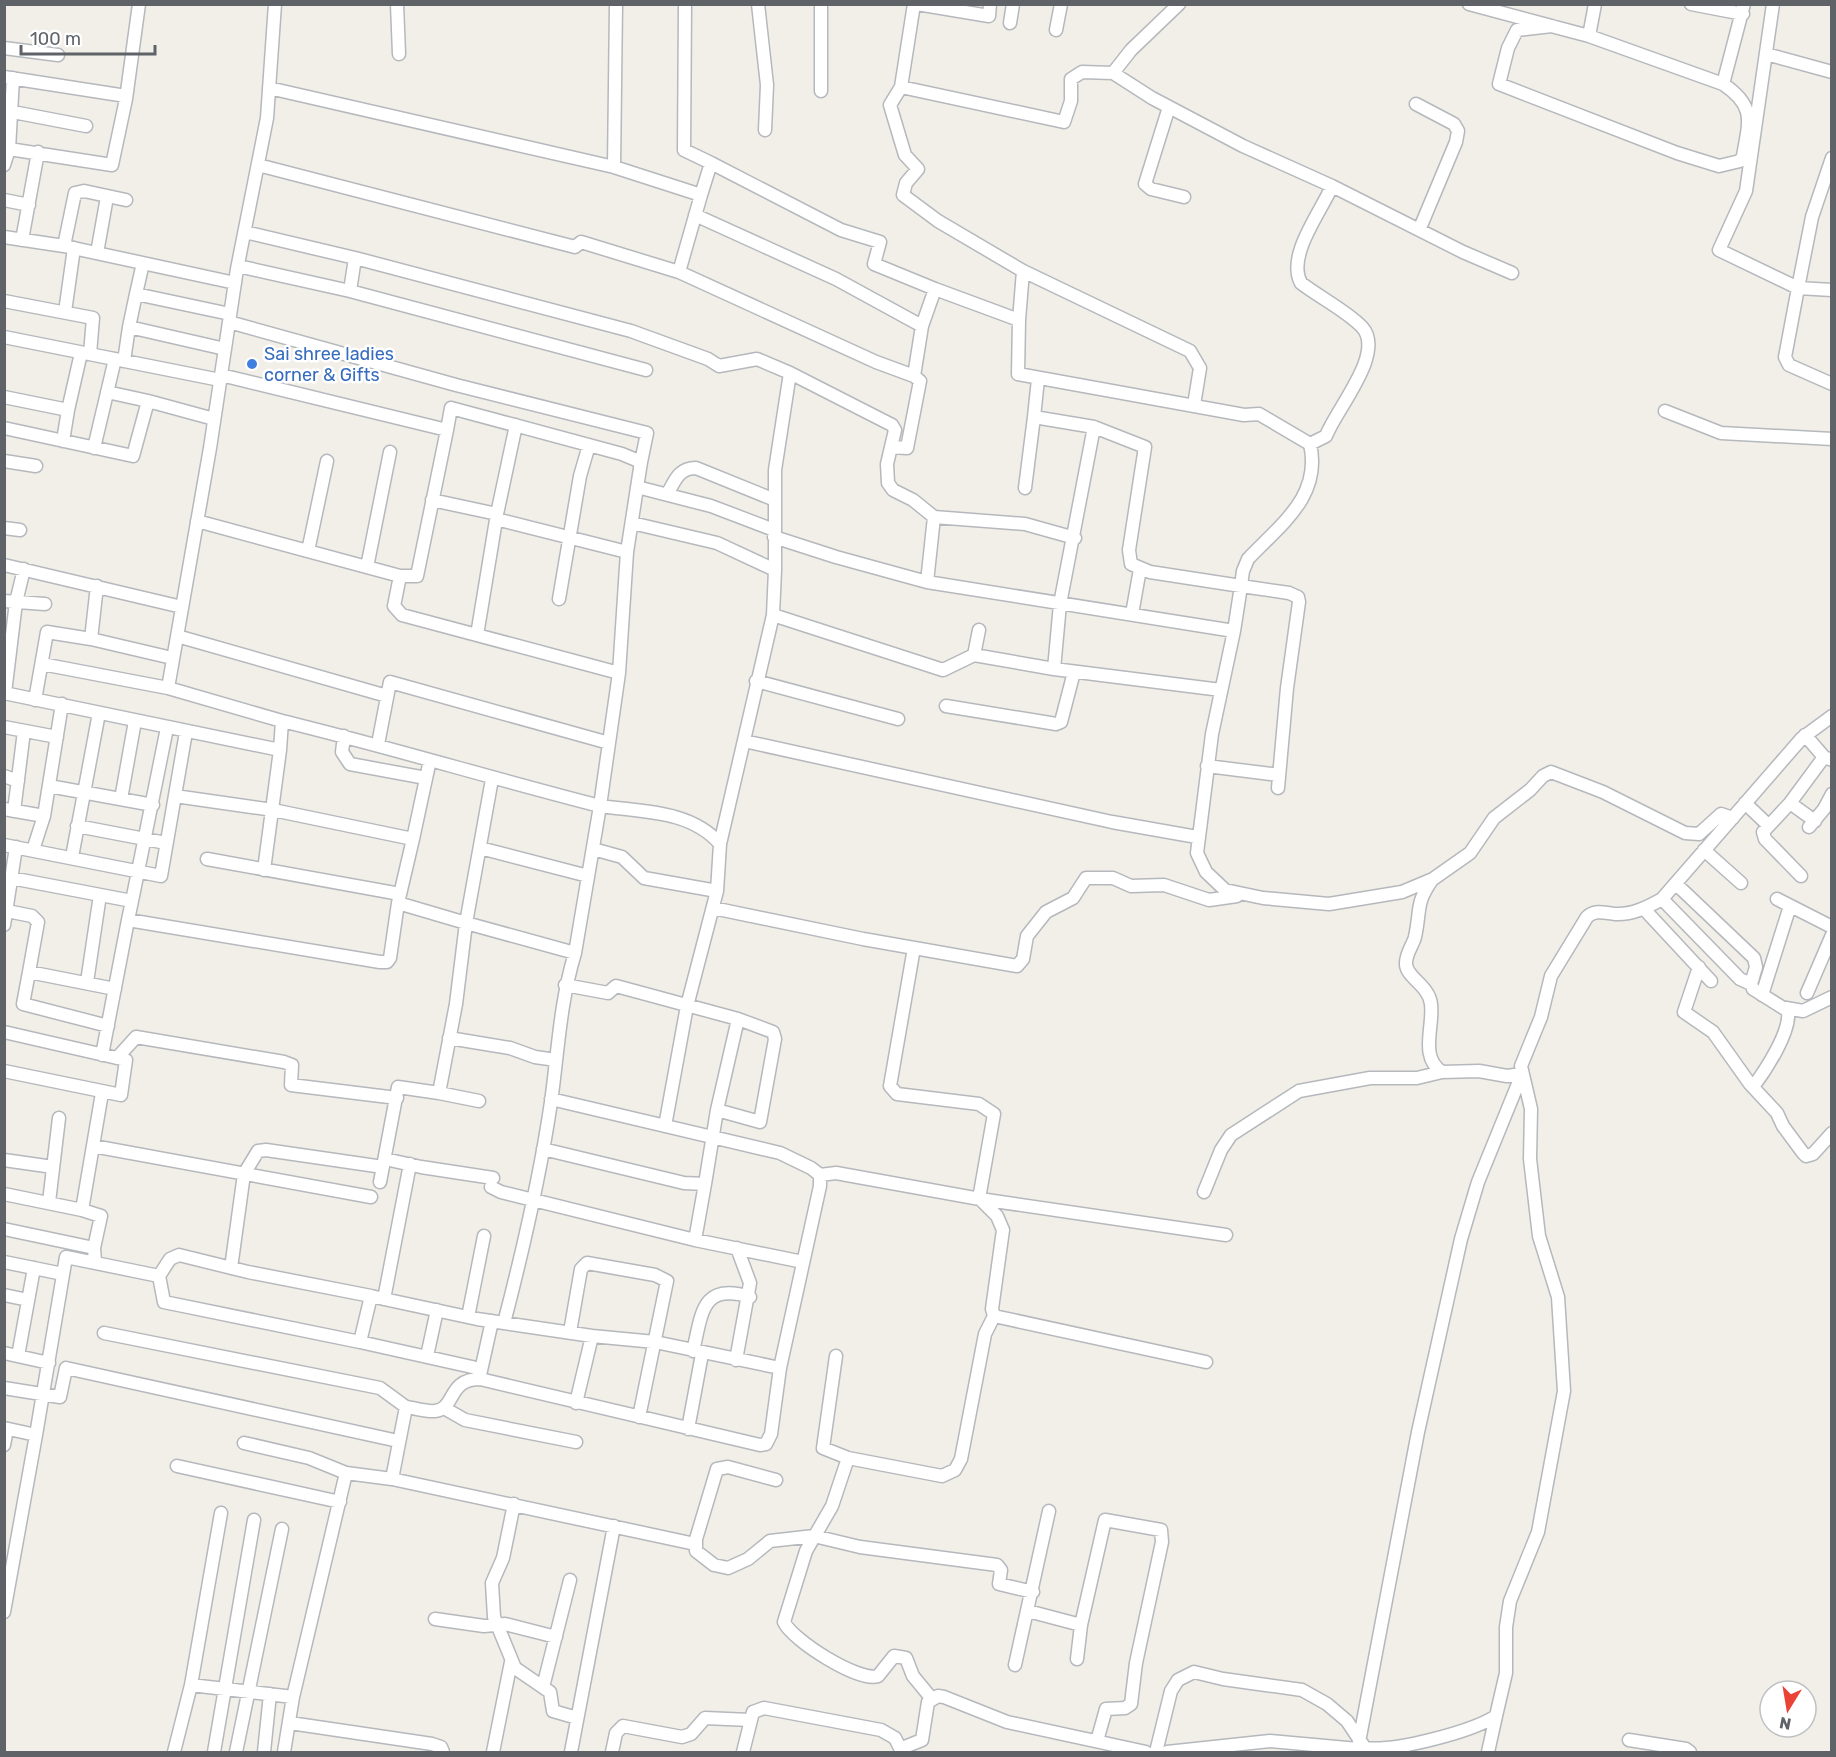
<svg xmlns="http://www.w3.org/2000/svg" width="1836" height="1757" viewBox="0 0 1836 1757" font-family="Rubik,sans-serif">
<rect width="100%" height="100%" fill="#f1efe8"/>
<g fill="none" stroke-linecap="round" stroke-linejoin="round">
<defs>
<path id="minor" d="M397 4 399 54
M685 4 684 150 711 163 701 195
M758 4 767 85 765 130
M914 4 901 87 890 105 905 155 918 169 906 183 903 195 938 221 1023 271 1019 320 935 289
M917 4 989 16 990 4
M1469 4 1589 36 1723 84 1744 4
M1691 4 1743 14
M1773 4 1746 191 1719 250 1798 288 1812 217 1832 158
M1010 23 1013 4
M1552 26 1517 30 1508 48 1499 84 1677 153 1719 166 1740 161 1743 156C1749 121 1756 106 1723 84
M1056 30 1061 4
M1589 36 1595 4
M4 48 58 55
M1766 54 1832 72
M4 77 126 96
M901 87 1064 122 1071 101V79L1082 72 1113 73 1131 50 1179 4
M821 91V4
M1416 104 1454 124 1458 131 1456 142 1420 228
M1169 107 1145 184 1151 189 1184 197
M13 112 86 126
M9 149 13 78
M4 165 9 149 112 165 126 99 139 4
M258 165 575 247 581 242 679 272 701 195 614 167 269 88
M614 167 616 4
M1332 186 1463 252 1512 273
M4 200 29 205
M695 215 836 279 922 326 935 289 874 264 880 242 841 230 711 163
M4 237 64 246 235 283
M22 240 38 152
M64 246 75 193 84 191 126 200
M97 253 107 197
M355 258 631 331 708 359 719 366 757 359 790 373 892 425 895 430 887 464 888 483 893 490 913 500 934 517
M238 266 350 291 355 258 245 232
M1023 271 1190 351 1200 368 1194 405
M679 272 876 362 914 376
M1832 290 1798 288 1785 357 1789 365 1832 384
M350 291 646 370
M136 294 143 263
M4 301 93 318 90 354
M65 312 74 248
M1019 320 1018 374 1244 415 1259 414 1310 444 1326 436C1336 409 1386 353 1362 327 1347 311 1319 297 1301 283 1286 256 1321 212 1332 186L1243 146 1152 98 1113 73
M229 322 456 385 647 433 640 467
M129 327 136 294 230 314
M4 337 220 380
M124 361 129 327 225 349
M221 375 447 430 417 576H400
M107 392 148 401
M4 397 68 410 81 353
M1665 411 1721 433 1832 439
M4 428 133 456 148 401 214 419
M447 430 451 408 622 454 641 462 627 552 496 519
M63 441 68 410
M892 447 907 448 920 381 914 376 922 326
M94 448 115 359
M4 461 36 466
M637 487 711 506 774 530
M1025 488 1034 417
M668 493C675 480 679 468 696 468L775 500
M432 500 497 514 477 635
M497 514 516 425
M197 521 400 576 394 606 402 615 619 673 600 806C494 779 389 747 282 721
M632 523 717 543 775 570V470L790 373
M4 528 20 530
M774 537 836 557 927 582 934 517 1025 524 1075 538
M308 551 327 461
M4 565 182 607
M367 567 390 452
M927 582 1234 631 1241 586 1150 572 1131 564 1129 550 1145 447 1094 427
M559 599 580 476 589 445
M4 601 45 604
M1132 614 1140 569
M773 615 943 670 974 655
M979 630 974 655 1054 669 1060 604 1094 427 1034 417 1038 379
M1234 631 1212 734 1197 853 1206 872 1225 890 1263 898 1329 904 1402 892 1433 879 1470 853 1494 818 1530 790 1543 776 1551 772 1603 792 1685 833 1699 834 1721 814 1733 818
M177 636 387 696
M91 639 172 658
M42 664 168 688
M1054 669 1221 690
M619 673 627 552
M756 681 898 719
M4 693 280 750 282 721 168 688 210 448 237 269 267 118 275 4
M5 693 16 602 24 569
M35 700 47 632 91 639 97 586
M946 706 1056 724 1061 722 1074 672
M4 727 57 737
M1805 735 1824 757 1832 760
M344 736 342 752 350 764 426 778
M744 741 1112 822 1197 837
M378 744 390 682 609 743
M1207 766 1279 775
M4 776 18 781
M49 786 153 805
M1278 788 1287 688 1299 602 1298 597 1289 593 1241 586 1243 571 1248 559C1281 524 1322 496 1310 444
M121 799 135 721
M1745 803 1768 825
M1790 803 1815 821
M4 809 44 816
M14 811 24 731
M77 826 166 843
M1809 827 1824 809 1832 794
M413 839 430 760
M720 844 773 615 775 570
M4 845 161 876 186 732
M480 848 588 876
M593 849 622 857 644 878 717 891
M33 850 44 816 62 704
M1704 850 1741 883
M72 857 99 713
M207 859 400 894
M264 870 280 750
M1801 876 1765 839 1763 832 1790 803 1824 757
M11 878 132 901 128 920
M1432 880C1415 904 1421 910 1415 937 1413 945 1406 953 1406 963 1405 977 1429 985 1431 1004 1434 1027 1419 1057 1442 1072L1479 1071 1507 1076 1522 1074
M1676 884 1754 958 1756 967 1751 984 1753 989 1788 1011C1791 1032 1765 1071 1753 1087
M1662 899 1740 979 1751 984
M1777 899 1832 927
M132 901 167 728
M398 903 466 923 492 779
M713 908 863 939 1017 966 1023 959 1027 936 1046 912 1073 898 1086 878H1113L1131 886 1164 885 1209 900 1237 896
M1644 909 1711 981
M7 911 32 916 38 922 29 972
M4 925 16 847
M914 948 890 1086 897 1094 979 1104 994 1114 980 1193V1199L997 1216 1003 1230 992 1309 994 1316 1206 1362
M575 953 600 806C642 812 691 810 720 844L717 891 687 1006 665 1126
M1699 967 1684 1012 1713 1032 1750 1084 1777 1113 1783 1126 1803 1153 1806 1156 1813 1154 1832 1133
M87 982 100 895
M1807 993 1832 935
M1762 995 1790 906
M1786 1008 1803 1011 1832 997
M108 1026 23 1004 29 972 115 989
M4 1032 126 1060 121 1095 4 1071
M449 1038 510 1048 535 1057 556 1060
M102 1055 128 920 380 962H387L390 958 398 903 413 839 273 810 175 796
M117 1058 136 1037 284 1062 292 1065 291 1085 397 1098
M439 1093 479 1101
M717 1110 760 1122 775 1039 773 1032 738 1019
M93 1146 371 1197
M543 1149 684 1183 705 1184 717 1110 738 1019 616 986 608 993 565 985
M385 1159 421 1167 493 1178
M4 1160 53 1167
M820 1175 836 1173 980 1199 1226 1235
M380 1182 398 1087 439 1093 456 1004 466 923 575 953C560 1002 558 1052 551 1102 540 1177 523 1250 504 1323
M491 1187 501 1192 695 1240 803 1262
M1204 1192 1221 1150 1231 1135 1299 1091 1370 1078H1417L1442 1072
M4 1194 82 1210
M49 1202 59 1118
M4 1229 94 1248
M695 1240 705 1184
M95 1261 94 1248 101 1216 82 1210 102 1093
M4 1262 63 1274
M231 1268 244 1174 258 1151 266 1150 383 1167
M159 1276 170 1259 179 1255 248 1272 371 1296
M4 1295 28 1300
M384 1299 477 1319 592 1336 655 1342 780 1368 820 1186V1175L811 1168 780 1153 551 1099
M468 1317 484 1236
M570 1332 581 1269 587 1263 655 1275 667 1281 639 1417
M104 1333 380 1388 406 1407
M360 1342 481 1369
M693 1351C702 1314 701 1282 750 1297
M4 1353 49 1363
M18 1356 34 1268
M427 1356 437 1310
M836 1356 823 1448 848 1458 942 1476 955 1470 961 1459 985 1334 994 1316
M736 1360 750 1283 737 1248
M480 1375 492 1321
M4 1388 60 1397 66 1368 398 1441
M576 1403 592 1336
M444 1408 465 1420 576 1442
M4 1428 36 1435 4 1612
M688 1429 702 1354
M36 1435 66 1257 159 1276 164 1302 360 1342 371 1296 384 1299 410 1164
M244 1443 309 1458 346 1473
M4 1445 7 1429
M848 1458 832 1506 806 1551 784 1622C792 1640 858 1682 878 1676L894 1656 906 1658 913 1676 932 1699
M177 1466 340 1502
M392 1479 695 1544
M776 1480 728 1467 717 1469 696 1539V1551L714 1565 728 1568 748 1559 770 1541 814 1536 860 1547 997 1565 1001 1570 999 1584 1033 1592
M514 1504 503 1558 492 1583 494 1617 515 1668 550 1692 553 1711 577 1718
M1028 1611 1081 1625
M435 1619 484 1626 505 1624 556 1637
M1077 1659 1081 1625 1105 1520 1161 1530 1162 1542 1136 1663 1131 1704 1125 1708 1106 1709 1097 1741
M1015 1665 1049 1511
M191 1685 293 1697
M543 1687 570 1580
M290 1723 432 1744 441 1747 443 1752
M1629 1740 1686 1749 1690 1752
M1359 1742 1418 1432 1461 1239 1478 1182 1522 1074
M902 1748 922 1740 928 1702 938 1696 944 1697 1007 1722 1146 1752
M174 1752 191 1685 221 1513
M214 1752 254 1520
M236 1752 282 1529
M264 1752 270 1694
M284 1752 293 1697 346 1473 392 1479 406 1407C415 1408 426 1412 435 1411 456 1409 447 1379 480 1379L760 1445 766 1444 771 1434 780 1368
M493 1752 511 1662
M571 1752 614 1526
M612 1752 616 1733 623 1726 682 1737 691 1734 705 1718 750 1720
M743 1752 753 1712 764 1708 881 1730 895 1738 902 1752
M1156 1752 1171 1691 1178 1680 1194 1672 1223 1679 1302 1690 1327 1704 1347 1721 1365 1748C1394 1752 1471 1732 1496 1716L1506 1673V1627L1510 1601 1538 1532 1564 1391 1558 1297 1539 1236 1530 1159 1531 1109 1521 1066 1541 1017 1551 976 1587 917C1595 909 1605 913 1615 914 1632 915 1648 907 1662 899L1802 738 1832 716
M1167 1752 1270 1741 1358 1749 1362 1746
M1488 1752 1496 1716"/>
</defs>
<!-- minor casing -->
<use href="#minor" stroke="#b5b8bc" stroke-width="15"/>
<!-- minor -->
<use href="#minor" stroke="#fff" stroke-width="12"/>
</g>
<!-- markers -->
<circle fill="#3f7fe0" stroke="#fff" stroke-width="2" cx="252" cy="364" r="6"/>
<g text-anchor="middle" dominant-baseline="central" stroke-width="5" stroke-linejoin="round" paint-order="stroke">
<!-- shop labels -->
<g font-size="18" fill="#366cbe" stroke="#fff" text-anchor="start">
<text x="264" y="354">Sai shree ladies<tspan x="264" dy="21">corner &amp; Gifts</tspan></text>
</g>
</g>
<!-- border -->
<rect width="1836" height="1757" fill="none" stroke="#5f6368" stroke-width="12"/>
<!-- north arrow -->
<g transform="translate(1788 1709) rotate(191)"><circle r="28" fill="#ffffff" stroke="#bfc1c3" stroke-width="1.5"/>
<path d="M0-4.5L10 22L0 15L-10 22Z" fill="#ea4335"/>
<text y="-9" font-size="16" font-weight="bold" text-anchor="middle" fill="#5f6368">N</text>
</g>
<!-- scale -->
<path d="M21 45v9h134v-9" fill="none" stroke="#5f6368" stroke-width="3"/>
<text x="30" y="45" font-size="18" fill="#5f6368" stroke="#ffffff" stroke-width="4.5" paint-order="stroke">100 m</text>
</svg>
